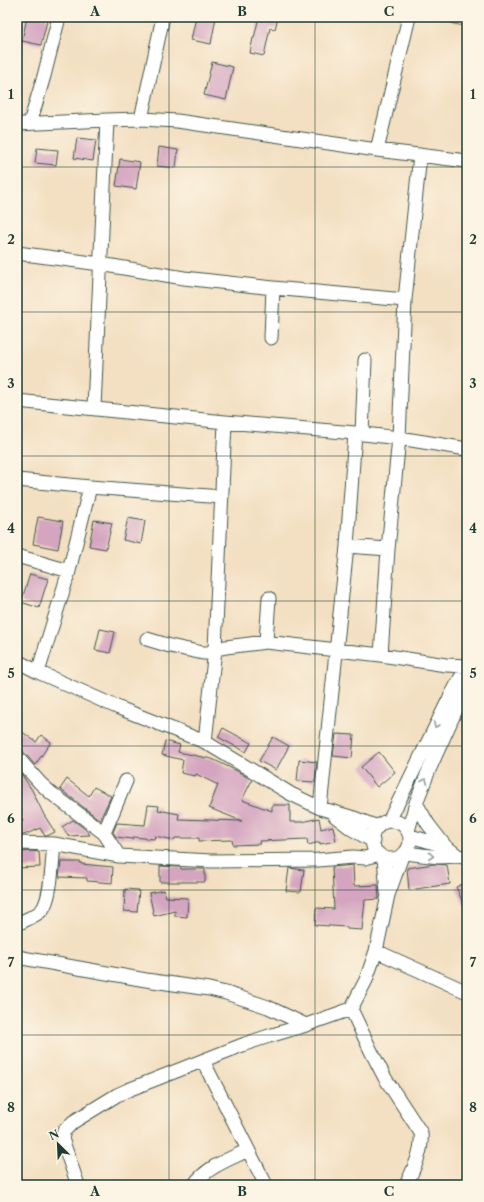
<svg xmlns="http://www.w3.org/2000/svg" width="484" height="1202" viewBox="0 0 484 1202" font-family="'Libre Caslon Text',serif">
<rect width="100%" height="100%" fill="#fcf5e5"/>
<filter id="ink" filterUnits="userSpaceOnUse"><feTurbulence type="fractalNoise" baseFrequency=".025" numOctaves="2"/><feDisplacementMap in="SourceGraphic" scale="8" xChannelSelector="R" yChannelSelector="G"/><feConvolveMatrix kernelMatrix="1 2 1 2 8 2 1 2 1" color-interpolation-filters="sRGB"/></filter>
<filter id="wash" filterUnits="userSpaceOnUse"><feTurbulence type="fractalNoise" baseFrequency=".012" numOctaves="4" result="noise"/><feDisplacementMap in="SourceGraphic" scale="16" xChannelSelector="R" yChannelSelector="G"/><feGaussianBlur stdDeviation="0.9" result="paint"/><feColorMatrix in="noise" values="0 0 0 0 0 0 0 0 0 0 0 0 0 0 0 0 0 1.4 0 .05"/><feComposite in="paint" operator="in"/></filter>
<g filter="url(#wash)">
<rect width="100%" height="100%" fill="#f3dfc1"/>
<g id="blocks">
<!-- building -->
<path fill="#d4a4c0" d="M27 17H48L41 45 22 41Z
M196 17H216L211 44 191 40Z
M259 17H278L275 29 270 28 264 56 250 53 253 38H254Z
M212 62 233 67 226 100 204 95Z
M77 138 96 140 93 161 74 158Z
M159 147 178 150 176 168 157 166Z
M37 148 58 150 56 165 35 163Z
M120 159 140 162 136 189 116 186Z
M38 517 63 521 58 549 33 544Z
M128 518 145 521 141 544 123 540Z
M94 520 112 523 106 549 89 546Z
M30 574 48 579 39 608 21 602Z
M100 629 115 632 110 653 95 650Z
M223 728 251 743 246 752 218 737Z
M21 731 36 742 41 735 51 742 35 765 23 751 17 749V736Z
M336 734 354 735 352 758 333 756Z
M273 737 289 746 276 770 259 761Z
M165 741 180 745 178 752 212 759 237 771 252 780 242 800 272 811V805H290V822H302L319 818 321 829 333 826 336 841 320 844V842L308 845 307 839 259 841 260 844 233 845 232 840 199 841V838H175L174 840 155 836 154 839 133 837V839L116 837 113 832 117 823 145 825 148 805 159 806 158 810 179 814 178 819 242 821 209 808 218 785 196 774 195 776 181 773 183 760 162 755Z
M379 752 395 772 377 787 361 767Z
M299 760 317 762 315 782 297 781Z
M20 772 32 790 44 815 55 832 47 836H45L40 828 24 835H17V824L23 821 17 808V774Z
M67 779 89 796 94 787 111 796 100 820 60 789Z
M73 820 85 829 90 835 69 836 62 827Z
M32 851 39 852 40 867 17 868V852Z
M61 862H81V864L113 867 112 883 87 881V878L59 877Z
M434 864 447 865 450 884 409 890 407 868Z
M353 865 354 886 378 885 379 899 365 900 362 930 347 929V927L315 925 316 908 334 909 332 867Z
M160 866 180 867 181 869H205V882H160Z
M289 868 304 870 301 892 286 891Z
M467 882V912L456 887Z
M125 889 139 890 137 912 124 911Z
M164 890 166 897 188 898 187 917 175 916V911L154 916 149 893Z"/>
</g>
</g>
<g filter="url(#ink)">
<use href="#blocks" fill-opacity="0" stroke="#3f5549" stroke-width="1"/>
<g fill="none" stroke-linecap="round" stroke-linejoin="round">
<defs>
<path id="minor" d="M455 17 467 19
M141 119 163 17
M30 123 44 76 59 17
M17 124 107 120 141 119 177 121 377 150 467 161
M377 150 409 17
M17 253 100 264 184 278 273 288 405 300
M271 338 273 288
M17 401 225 422 355 433 399 438 467 449
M94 408 107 120
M362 434 365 360
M17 480 90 487 222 497
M347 546 388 549
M17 556 69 571
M147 639 170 646 203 653H209L215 649 226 647 266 642 381 655 446 665 467 666 449 699 389 821
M266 642 269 598
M381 655 388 549 399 438 405 300 420 155
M17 661 38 672 119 708 205 742 291 794 320 808 354 818 378 827
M38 672 69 571 90 487
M205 742 215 649 225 422
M17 757 40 783 51 793 104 833 119 856
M416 803 428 824 445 846
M320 808 347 546 355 433
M335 816 352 829 373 841
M372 840a19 19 0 1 1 38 0a19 19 0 1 1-38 0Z
M408 831 416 803 429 770 459 703 467 688
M104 833 126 781
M410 836 445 846 458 856
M17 843 54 844 119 856 211 861 318 860 353 857 365 858 379 854
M405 853 439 857 458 856 467 858
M384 858 387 892
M17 924C25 920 36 916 42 910 52 897 52 860 54 844
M376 951 467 992
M17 957 146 980 209 989 226 993 268 1007 306 1025
M351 1009 371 1051 385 1078 421 1133C423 1151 414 1168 406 1185
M203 1061 266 1185
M78 1185 62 1139 64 1131 73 1122 117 1095 128 1090 245 1044 269 1036 306 1025 351 1009 366 980 376 951 388 895 402 856
M194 1185C206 1167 230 1159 248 1150"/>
</defs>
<!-- minor casing -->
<use href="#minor" stroke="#3f5549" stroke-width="15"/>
<!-- minor -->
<use href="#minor" stroke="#fff" stroke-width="13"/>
</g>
<!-- one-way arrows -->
<defs><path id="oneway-chevron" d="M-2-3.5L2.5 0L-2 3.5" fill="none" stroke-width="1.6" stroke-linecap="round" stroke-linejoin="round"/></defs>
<g stroke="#8f9e9a">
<use href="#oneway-chevron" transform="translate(436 725) rotate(116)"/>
<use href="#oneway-chevron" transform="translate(425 781) rotate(-68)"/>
<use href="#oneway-chevron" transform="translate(431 856) rotate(5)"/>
</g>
</g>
<!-- grid -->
<path fill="none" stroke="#1f3d34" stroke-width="1" stroke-opacity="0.55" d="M169 17V1185M315 17V1185M17 167H467M17 312H467M17 456H467M17 601H467M17 746H467M17 890H467M17 1035H467"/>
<!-- margin -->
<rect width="484" height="1202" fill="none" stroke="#fcf5e5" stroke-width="44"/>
<!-- north arrow -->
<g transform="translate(58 1144) rotate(336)" stroke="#fcf5e5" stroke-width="3" paint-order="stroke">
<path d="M0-3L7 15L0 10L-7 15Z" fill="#1f3d34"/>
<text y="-6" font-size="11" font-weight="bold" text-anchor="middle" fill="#1f3d34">N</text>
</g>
<rect x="22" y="22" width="440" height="1158" fill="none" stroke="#1f3d34" stroke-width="1.5"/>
<g font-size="13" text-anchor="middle" font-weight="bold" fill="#1f3d34">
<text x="95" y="16">A</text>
<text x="242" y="16">B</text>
<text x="389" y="16">C</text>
<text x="11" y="99">1</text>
<text x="473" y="99">1</text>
<text x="11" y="244">2</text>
<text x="473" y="244">2</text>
<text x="11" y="388">3</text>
<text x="473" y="388">3</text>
<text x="11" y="533">4</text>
<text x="473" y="533">4</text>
<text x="11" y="678">5</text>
<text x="473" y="678">5</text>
<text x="11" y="823">6</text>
<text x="473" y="823">6</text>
<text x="11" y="967">7</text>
<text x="473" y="967">7</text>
<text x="11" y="1112">8</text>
<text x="473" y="1112">8</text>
<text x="95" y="1196">A</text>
<text x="242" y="1196">B</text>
<text x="389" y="1196">C</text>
</g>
</svg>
